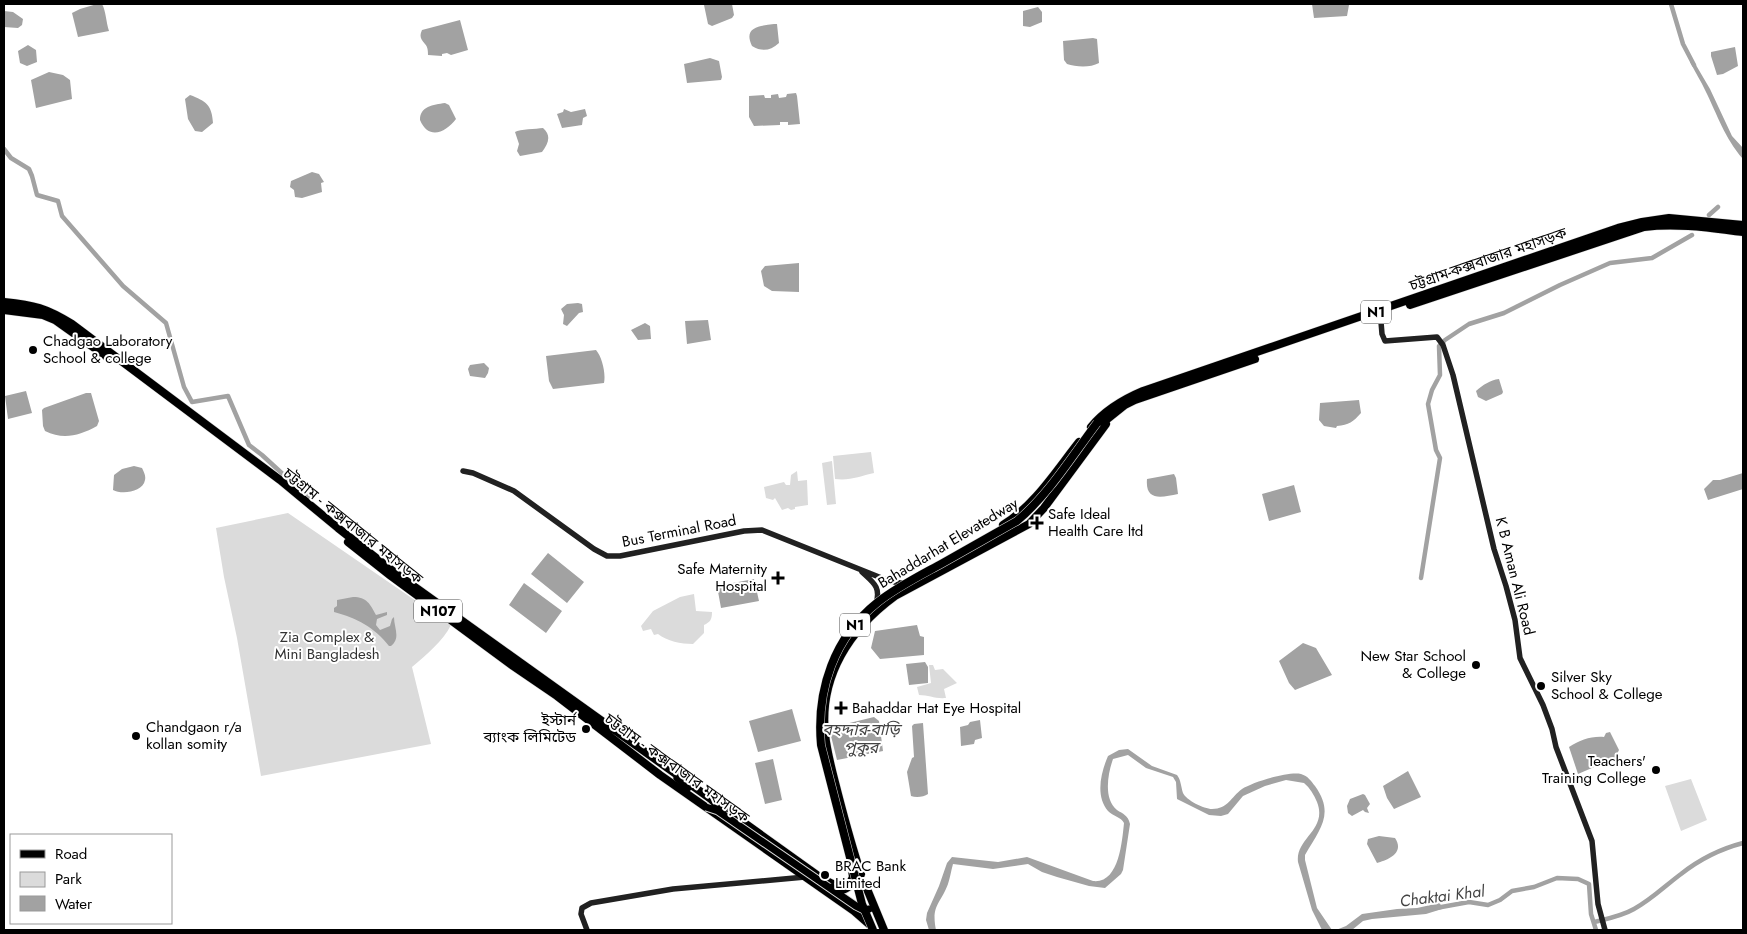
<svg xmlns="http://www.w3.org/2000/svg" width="1747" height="934" viewBox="0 0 1747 934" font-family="Jost,'Noto Sans Bengali',sans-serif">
<rect width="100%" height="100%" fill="#fff"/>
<!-- green -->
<path fill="#dbdbdb" d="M871 452 874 473C860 476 850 481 835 479L833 456Z
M832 461 836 504 827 505 822 463Z
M797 471 798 481 807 480 808 505 795 507V509L791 510 788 508 782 510 775 498 773 500 766 498 764 487 784 482 786 485H790L791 475Z
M288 513 451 625C443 641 426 655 412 667L431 744 261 776 237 638 224 577 216 528Z
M694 594 696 611 712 612C712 620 710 622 704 625V633L693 644C681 644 667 641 658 634L654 635 651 629 643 631 641 626 653 611 680 597Z
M929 665H933L935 670 943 669 957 683 944 689 946 698C935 699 929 695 919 695L917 687 931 683Z
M1691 779 1707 820 1681 831 1665 786Z"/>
<!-- water -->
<path fill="#a2a2a2" d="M97 4H102C106 11 106 22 109 31L78 37 72 13 80 9Z
M706 4H732L734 15 732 18 712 26 708 24 704 5Z
M1312 4H1355L1349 5 1347 16 1314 18Z
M1038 7 1042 12V22L1030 27 1023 26V11Z
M4 11 13 12 23 19 22 25 18 28 4 27Z
M460 20 468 50 451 55 447 53 442 54V56L428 55C428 52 428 47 425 44 421 39 419 37 422 30Z
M774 24H777L779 43C770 51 762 52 752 46 743 27 759 26 774 24Z
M1093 38 1097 39 1099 63C1090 68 1076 67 1067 64L1064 60 1063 41Z
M28 45 36 50 37 62 27 66 20 63 18 51Z
M1735 47 1738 66 1723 74 1717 75 1711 56V52Z
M710 58 719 61 722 77 721 80 687 83 684 64Z
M1691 60H1693L1710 89 1732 136 1743 148V159C1724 137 1718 116 1705 90 1701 81 1695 72 1690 62Z
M49 72 63 75 70 80 72 99 36 108 31 80Z
M796 93 797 96 800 124 788 125V122H780V125L754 126 749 117V96L764 95 765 98H771V95L778 94 779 98 786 97 787 94Z
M190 95C206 101 212 105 213 123L202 132 195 131 188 119 185 99Z
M445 103 449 105 456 119C446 132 429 141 420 120 420 106 433 105 445 103Z
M564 109 571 112 585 109 587 116 583 118 582 125 562 128 557 114 563 112Z
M543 128C552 136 548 144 542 152L520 156 517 151 519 144 515 132C520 129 536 129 543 128Z
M312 172 319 174 324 182 321 183 322 192 302 198 295 197 294 190 290 187 291 181Z
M799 263V292L772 291 764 286 761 271 765 266Z
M578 303 582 304 583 312 579 313 567 326 563 324 564 315 561 309 567 304Z
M708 320 711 340 687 344 685 321Z
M645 323 650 326 651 339 638 340 631 330Z
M596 350C602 357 606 373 604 383L553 389 549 381 546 356Z
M484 363 489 368 488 373 485 378 470 376 468 369 470 365Z
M1499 379 1503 392 1502 394 1486 401 1478 397 1476 391C1483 385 1490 380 1499 379Z
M26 391 32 413 8 419 5 396Z
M86 393H91L99 421 97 426C79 436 63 440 45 431L43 426 42 410 44 408Z
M1359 400 1361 413C1353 422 1349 425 1337 426L1336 428 1324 426 1319 420 1320 403Z
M134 466 142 468C144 472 146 476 145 480 143 492 122 495 113 490L114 475 122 469Z
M1743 473V489L1708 500 1704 489 1713 480H1720Z
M1174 474 1176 478 1178 494C1162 497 1145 502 1147 479Z
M1294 485 1301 512 1269 521 1262 494Z
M548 553 584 582 567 603 531 574Z
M754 579 759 601 721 608 717 586Z
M524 583 562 611 546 633 509 605Z
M353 597C367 597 370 604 376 615L387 612V615L377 619 376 625 380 630 390 626 392 619 394 617C394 628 401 638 391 646H389C374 627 357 618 334 612V608L337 606V600Z
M917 625 920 636 924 637V655L880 659 871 648 875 631Z
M1303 643 1316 648 1332 675 1295 690 1289 683 1279 661Z
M925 662 928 667V683L909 685 906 664Z
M792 709 801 741 758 752 749 721Z
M874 717 879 721 883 751 837 760 829 728Z
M980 720 982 738 975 740 974 744 961 746 960 727 968 725 970 722Z
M923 723 928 794C924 797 916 798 911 796L907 772 912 758 914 757 912 726 914 724Z
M1610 732 1619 750 1615 758 1578 774 1569 747C1580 740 1591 736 1604 737L1606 733Z
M1128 749 1152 766 1177 775C1181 780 1181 787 1183 793 1186 800 1204 809 1212 809 1228 809 1231 797 1242 789 1253 782 1289 771 1301 774 1308 776 1311 781 1315 786 1335 814 1320 829 1305 855V860L1317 908 1332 930H1322L1312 910 1298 862C1295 838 1328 830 1317 802 1314 795 1310 788 1304 783L1286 780 1265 786 1243 796 1228 814 1221 816 1209 815 1177 799 1176 782 1173 777 1146 768 1128 755 1113 759C1108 773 1103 799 1117 810 1123 814 1128 815 1130 824L1123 870 1121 874 1105 888 1089 886 1057 877 1042 872 1028 864 993 869 953 864C951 871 950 878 948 884 940 905 931 905 936 930H929L926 920 927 913 939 886 947 863 952 857 998 862 1027 857 1093 881C1119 884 1122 842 1124 823 1121 817 1113 816 1108 811 1095 796 1101 772 1108 756L1119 750Z
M773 759 782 800 765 804 755 763Z
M1408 771 1421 797 1394 809 1387 798 1383 786Z
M1363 794 1365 795 1370 804 1367 808 1369 813 1365 812 1363 810 1352 816 1348 813 1347 806 1350 799Z
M1379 836 1395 838C1405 853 1388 860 1377 863L1367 844 1368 839Z
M1440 903 1442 909 1426 914 1372 919 1363 921 1352 930H1336L1346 926 1362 914 1397 909 1417 908Z"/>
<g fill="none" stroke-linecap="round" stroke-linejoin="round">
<!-- canal -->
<path stroke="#a2a2a2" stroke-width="4.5" d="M1671 4 1683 44 1694 65
M4 149 11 158 29 169 32 176 37 195 58 201 62 216 123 286 166 323 184 387 192 402 228 396 249 445 262 455 310 499
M1709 215 1718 207
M1421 578 1440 458 1436 450 1428 404 1432 390 1440 375 1439 346 1445 340 1469 324 1504 313 1560 285 1610 263 1652 258 1692 235
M1436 908 1469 902 1488 905 1500 900 1512 891 1534 887 1557 878 1578 879 1589 884 1591 914 1596 930
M1594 922C1607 919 1622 916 1634 909 1651 900 1666 885 1681 874 1700 859 1720 849 1743 843"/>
<defs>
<path id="primary" d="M677 778 688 788"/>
<path id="highway" d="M4 302C34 305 46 308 72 324L280 480 338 528 394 572 817 875C828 882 837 889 850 883L853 877 852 870
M1410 305 1644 227C1678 223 1710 228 1743 232
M4 310 43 315 55 320 107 357
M1100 425 1125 405 1135 400 1255 359
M1091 427C1105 410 1124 399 1143 391L1618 228 1642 222 1669 218 1743 225
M1003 525C1035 505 1056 471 1079 442
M348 542 391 576 513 666 557 696 660 775 854 911 870 925
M861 874C852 847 845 821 838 794 833 774 827 754 825 734 819 676 850 629 895 596L1029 524 1044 508 1106 424
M865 884 884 930"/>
</defs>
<!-- primary casing -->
<use href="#primary" stroke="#dbdbdb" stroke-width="9"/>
<!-- highway casing -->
<use href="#highway" stroke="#dbdbdb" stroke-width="9"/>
<!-- secondary -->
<path stroke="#212121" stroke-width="5.5" d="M1381 322 1382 334 1385 341 1437 337 1443 345 1453 375 1494 549 1506 586 1515 620 1520 658 1543 705 1552 729 1556 747 1592 841 1598 904 1605 930
M463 471 473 473 514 491 594 549 607 556H620L744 531 762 530 889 581 906 584
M862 572C874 583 881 587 876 604
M587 930 581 914 582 908 591 903 673 889 805 877"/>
<!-- primary -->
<use href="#primary" stroke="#000" stroke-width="7"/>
<!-- highway -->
<use href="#highway" stroke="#000" stroke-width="8"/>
<defs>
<path id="primary-bridge" d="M710 799 723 811
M706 807 718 811 856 906 864 910 869 909
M832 887C847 896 848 884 860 880"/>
<path id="highway-bridge" d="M873 930 862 904 821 745C816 690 834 637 878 602 897 587 919 576 941 564 966 550 992 535 1017 521 1049 494 1072 456 1097 423"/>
</defs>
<!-- primary-bridge casing -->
<use href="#primary-bridge" stroke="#dbdbdb" stroke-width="9" stroke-linecap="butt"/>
<!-- highway-bridge casing -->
<use href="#highway-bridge" stroke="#dbdbdb" stroke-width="9" stroke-linecap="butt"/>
<!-- primary-bridge -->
<use href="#primary-bridge" stroke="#000" stroke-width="7"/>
<!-- highway-bridge -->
<use href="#highway-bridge" stroke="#000" stroke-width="8"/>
</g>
<!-- markers -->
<g fill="#000" stroke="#fff" stroke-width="2">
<circle cx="33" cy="350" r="5"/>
<path d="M1034.5 515.5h5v5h5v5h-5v5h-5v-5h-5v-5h5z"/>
<path d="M775.5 570.5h5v5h5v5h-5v5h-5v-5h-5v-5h5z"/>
<circle cx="1476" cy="665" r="5"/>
<circle cx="1541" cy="686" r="5"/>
<path d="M838.5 700.5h5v5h5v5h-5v5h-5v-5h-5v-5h5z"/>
<circle cx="586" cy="729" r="5"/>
<circle cx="136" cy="736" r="5"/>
<circle cx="1656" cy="770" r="5"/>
<circle cx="825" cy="875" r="5"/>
</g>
<g text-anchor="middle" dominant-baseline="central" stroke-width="4" stroke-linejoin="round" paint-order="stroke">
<!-- shield labels -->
<g fill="#fff" stroke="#4c4c4c" stroke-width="1">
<rect x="1361" y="300.5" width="30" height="23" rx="4"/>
<rect x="414" y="599.5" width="48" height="23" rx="4"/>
<rect x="840" y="613.5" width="30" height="23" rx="4"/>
</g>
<g font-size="14" font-weight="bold" fill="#000">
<text x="1376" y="312">N1</text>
<text x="438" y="611">N107</text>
<text x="855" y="625">N1</text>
</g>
<!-- street labels -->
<g font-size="15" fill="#000" stroke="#fff">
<text transform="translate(1488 259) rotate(-19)">চট্টগ্রাম-কক্সবাজার মহাসড়ক</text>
<text transform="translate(353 526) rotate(39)">চট্টগ্রাম - কক্সবাজার মহাসড়ক</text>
<text transform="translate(679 531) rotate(-11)">Bus Terminal Road</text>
<text transform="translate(948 543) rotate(-31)">Bahaddarhat Elevatedway</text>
<text transform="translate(1515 576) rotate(76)">K B Aman Ali Road</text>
<text transform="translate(677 768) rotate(36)">চট্টগ্রাম - কক্সবাজার মহাসড়ক</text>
</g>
<!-- poi labels -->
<g font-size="15" fill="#000" stroke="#fff" text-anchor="start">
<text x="43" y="341">Chadgao Laboratory<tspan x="43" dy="17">School &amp; college</tspan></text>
<text x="1048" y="514">Safe Ideal<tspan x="1048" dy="17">Health Care ltd</tspan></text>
<text x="767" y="569" text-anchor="end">Safe Maternity<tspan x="767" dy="17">Hospital</tspan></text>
<text x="1466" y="656" text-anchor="end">New Star School<tspan x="1466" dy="17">&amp; College</tspan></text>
<text x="1551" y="677">Silver Sky<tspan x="1551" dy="17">School &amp; College</tspan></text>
<text x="852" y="708">Bahaddar Hat Eye Hospital</text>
<text x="576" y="720" text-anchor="end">ইস্টার্ন<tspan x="576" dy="17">ব্যাংক লিমিটেড</tspan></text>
<text x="146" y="727">Chandgaon r/a<tspan x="146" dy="17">kollan somity</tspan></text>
<text x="1646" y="761" text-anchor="end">Teachers'<tspan x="1646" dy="17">Training College</tspan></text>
<text x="835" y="866">BRAC Bank<tspan x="835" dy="17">Limited</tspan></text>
</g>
<!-- park labels -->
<g font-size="15" fill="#323232" stroke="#fff">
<text x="327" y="637">Zia Complex &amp;<tspan x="327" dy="17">Mini Bangladesh</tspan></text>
</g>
<!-- water labels -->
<g font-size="16" font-style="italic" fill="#434343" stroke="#fff">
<text x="861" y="729">বহদ্দার-বাড়ি<tspan x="861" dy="18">পুকুর</tspan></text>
<text transform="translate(1442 896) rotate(-7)">Chaktai Khal</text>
</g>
</g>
<!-- border -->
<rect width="1747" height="934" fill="none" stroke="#000000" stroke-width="10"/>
<!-- legend -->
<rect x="10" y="834" width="162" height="90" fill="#ffffff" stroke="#999999"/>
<rect x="20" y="850" width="25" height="8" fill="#000000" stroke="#999999"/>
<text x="55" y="859" font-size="15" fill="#000000">Road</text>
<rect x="20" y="872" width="25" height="15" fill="#dbdbdb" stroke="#999999"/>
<text x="55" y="884" font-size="15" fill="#000000">Park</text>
<rect x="20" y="896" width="25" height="15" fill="#a2a2a2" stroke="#999999"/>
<text x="55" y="909" font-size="15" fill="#000000">Water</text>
</svg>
